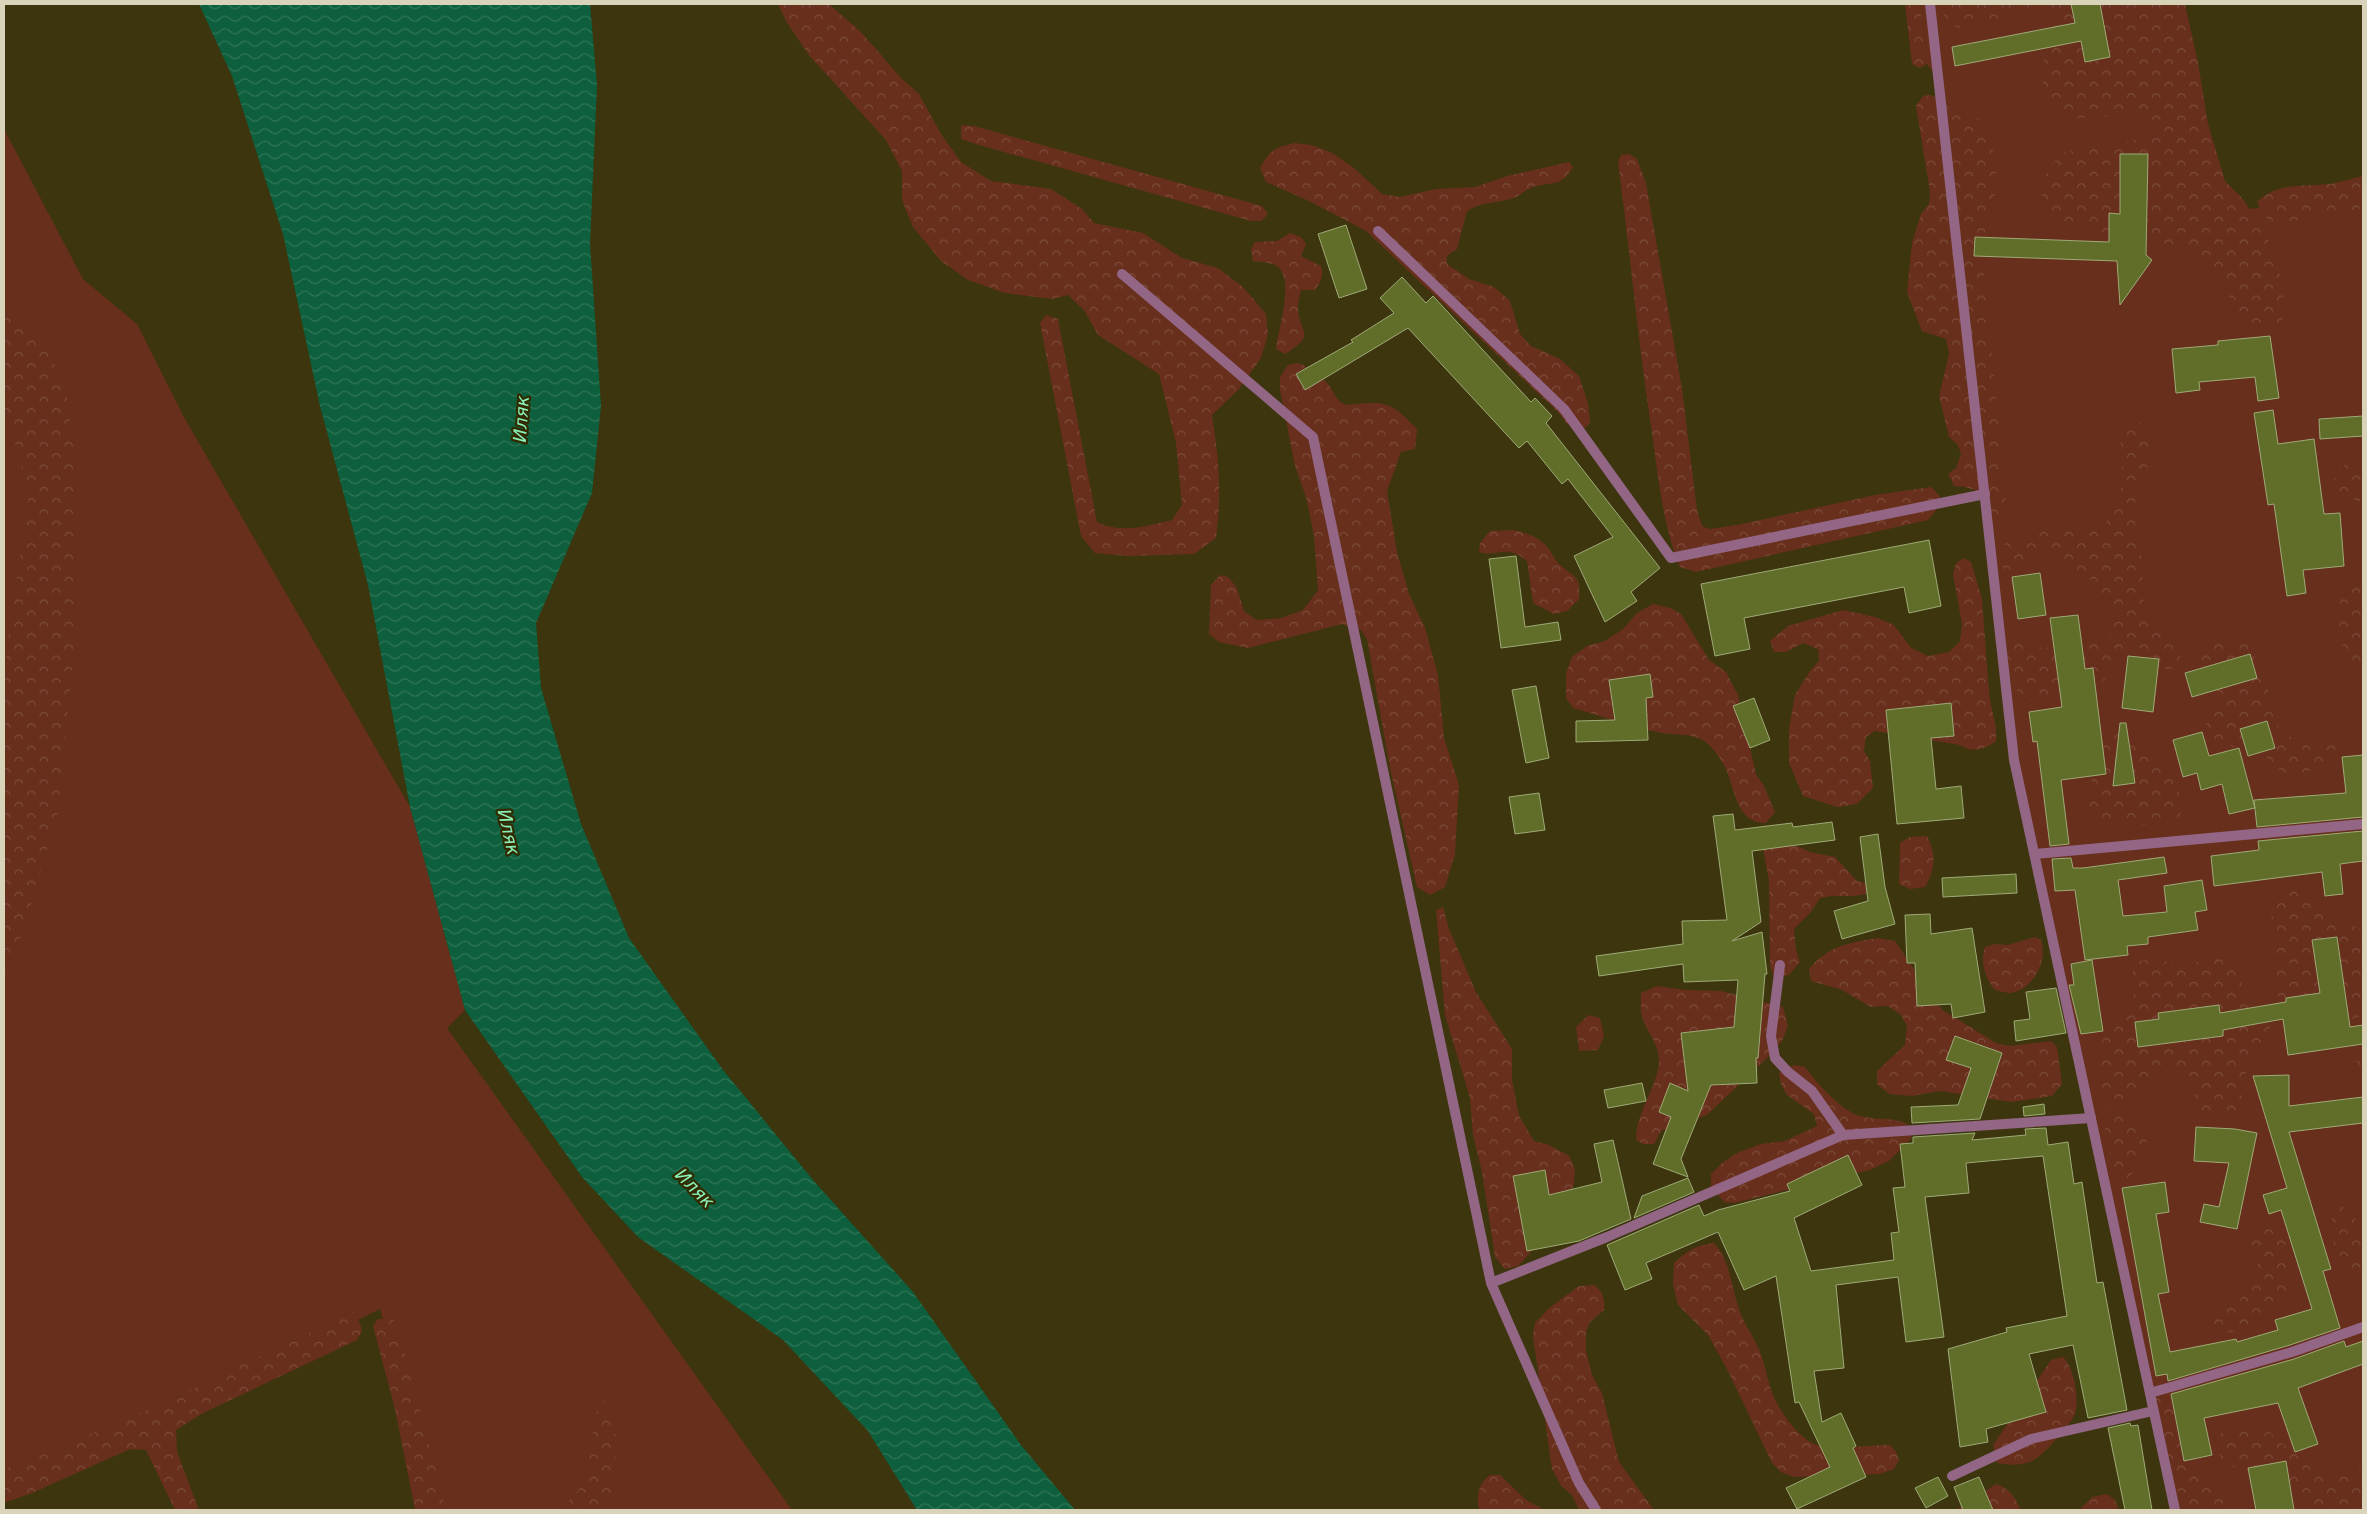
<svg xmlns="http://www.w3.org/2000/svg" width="2367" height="1514" viewBox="0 0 2367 1514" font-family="'DejaVu Sans',sans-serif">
<defs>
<pattern id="forest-crowns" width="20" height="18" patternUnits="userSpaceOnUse" patternTransform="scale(1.25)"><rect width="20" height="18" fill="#682f1c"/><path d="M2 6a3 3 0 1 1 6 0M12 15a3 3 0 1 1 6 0" fill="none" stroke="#7d4c3b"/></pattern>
<pattern id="water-waves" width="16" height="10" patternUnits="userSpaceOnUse" patternTransform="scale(1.25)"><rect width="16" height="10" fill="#0d5f3d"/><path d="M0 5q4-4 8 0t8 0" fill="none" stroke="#307557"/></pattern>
</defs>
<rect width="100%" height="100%" fill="#3c350d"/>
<!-- green -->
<path fill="#682f1c" d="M1920 4H2170L2216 213 2363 195V1510H2175L2014 760 1939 80 1927 64Z
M4 129 83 279 137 324 185 419 410 807 465 1010 447 1028 792 1510H431L380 1309 51 1471 4 1488Z"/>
<!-- forest -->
<path fill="url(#forest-crowns)" d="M778 4H829L862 33 901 78 919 94 941 134 961 162 991 181 1051 189 1082 209 1094 223 1143 233 1182 258 1218 268 1244 288 1266 314 1268 334 1261 358 1238 390 1212 415C1219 460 1222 493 1216 538L1194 554 1127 556 1095 553 1081 536 1040 323 1046 315 1058 319 1097 522C1121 534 1148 526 1172 520L1182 505 1176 443 1159 374 1098 335 1084 310 1068 295 1052 299 1005 293 968 280 941 261 913 227 902 200V171L886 140 808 54 786 21Z
M1905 4H1920L1927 64 1920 68 1912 64Z
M1942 4H2050H2033L2009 20 1958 28 1945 18Z
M2051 4H2185L2198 63 2208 124 2225 181 2243 199 2276 252 2286 312 2280 323 2246 326 2219 279 2189 251 2171 245 2075 227 2048 215 2039 184 2060 154 2091 144H2120L2148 136 2150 117 2136 110 2108 116 2070 119 2046 102 2041 71 2055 14Z
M1929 95 1948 101 1988 125 1996 161 1995 197 1985 231 1984 277 1997 405 1999 444 1995 458 2006 493 2004 511 1997 517 1992 515 1978 491 1965 487 1954 486 1948 474 1956 468 1961 454 1958 445 1949 437 1939 396 1949 354 1946 339 1922 331 1907 292 1912 243 1921 214 1929 204 1930 192 1916 106 1923 96Z
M961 125 974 126 1262 206 1268 214 1261 221H1251L979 145 961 139Z
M1294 143 1312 145 1332 153 1354 168 1382 194 1400 197 1436 189 1476 187 1507 176 1569 162 1573 167C1560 188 1553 181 1533 187 1527 189 1522 194 1516 197 1498 204 1483 201 1467 211L1457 249 1447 256V264L1469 279 1494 287 1510 301 1520 334 1531 346 1560 359 1579 376 1588 403 1590 423 1585 428 1567 424 1558 412 1366 231 1311 202 1266 182 1260 168C1270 150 1274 148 1294 143Z
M1629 154 1637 159 1646 183 1682 389 1697 510 1702 526 1709 529 1737 525 1875 495 1931 487 1940 496 1935 512 1928 520 1696 572 1680 567C1663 526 1658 477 1652 433 1638 343 1630 252 1618 162L1621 155Z
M2363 176V208L2293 221 2275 222 2264 217 2257 202C2277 182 2302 187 2328 184 2340 183 2351 178 2363 176Z
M1290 233 1301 237 1306 244 1301 256 1321 266C1324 275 1321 282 1315 290H1301C1300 296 1298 301 1298 307 1298 334 1319 332 1285 354L1276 349C1278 329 1294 283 1279 268 1273 262 1261 262 1253 261L1251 249 1255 242 1277 241Z
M4 312 26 334 48 351 66 387 75 464 77 617 58 812 23 932 4 976V690L8 639 29 493 9 421 4 412Z
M1298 363 1303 365C1312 371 1326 379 1331 388 1336 396 1337 402 1347 405 1386 401 1389 400 1417 429L1415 449 1401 452 1387 491 1397 552 1409 594 1425 628 1438 675 1444 738 1459 785 1455 854 1445 887 1430 895 1417 887 1390 768 1367 639 1361 630 1342 624 1248 648 1219 642 1209 634 1211 585 1220 575 1228 577 1237 588 1244 611 1256 620 1281 618 1303 610 1318 590 1314 536 1306 497 1295 466 1280 390V377L1288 365Z
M2128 422 2143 423C2164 461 2138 471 2135 507 2133 528 2141 548 2143 568 2143 574 2142 581 2142 587 2143 616 2156 635 2180 650L2181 661 2176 668 2166 670C2154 659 2145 645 2127 646 2118 657 2115 672 2103 681 2095 687 2053 698 2040 702L2031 701 2019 695 2008 666 2007 640 2014 634 2024 636 2041 648 2093 644 2110 637 2115 617 2089 577 2076 569 2053 550 2031 556 2012 570H2003L2000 551 2007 542 2034 531 2070 526 2087 530 2102 528 2120 502 2122 467 2120 431Z
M2351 461H2363V502L2338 495 2333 485 2336 471Z
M1513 530C1527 533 1539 537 1548 548 1552 553 1555 560 1559 564 1575 579 1581 574 1579 599L1567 611 1554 614 1533 603 1527 561C1505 543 1499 558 1479 552L1480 543 1490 531Z
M1964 558 1971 562 1982 599 1989 692C1990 709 1998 723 1996 741 1985 749 1973 754 1960 745L1875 731 1866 737 1864 751 1870 761 1873 788 1857 804 1837 807 1803 796 1789 763V729L1795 695 1810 671 1819 661 1818 649 1803 643 1786 652H1774L1770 641 1788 626 1843 610 1875 617 1894 625 1911 648 1928 656 1949 652 1960 641 1962 624 1953 574 1956 563Z
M2363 584V663H2355L2343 646 2337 610 2343 594Z
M1653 604 1670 608 1681 614 1709 660 1726 672 1738 695 1756 774 1764 786 1775 812 1766 823C1734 824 1735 783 1723 763 1719 757 1714 750 1709 745 1696 732 1678 736 1662 733 1632 728 1602 716 1573 708L1566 698V674L1572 657 1587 646 1605 641 1623 629 1637 613Z
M2215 639 2246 643C2252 653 2259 663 2264 673 2273 693 2266 730 2293 738 2309 743 2320 733 2338 744L2332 757 2326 764 2315 767 2296 779 2288 780 2270 759 2215 741 2205 721 2215 713 2220 695 2197 658V651L2200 644Z
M2109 728C2124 729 2135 735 2147 744 2162 757 2201 812 2171 823 2152 830 2109 819 2087 819L2082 810 2083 801 2091 790 2096 738Z
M1768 833 1810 852 1835 857 1857 881 1871 884 1873 891C1856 900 1838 893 1820 898L1811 912 1794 929 1796 950 1800 962 1789 975 1774 977 1770 966 1769 881 1762 843Z
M1927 836C1937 855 1935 869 1925 887L1910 889 1899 884 1900 843 1910 837Z
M2294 886C2321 892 2315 907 2334 919 2343 924 2356 923 2363 932V1014L2357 1018 2311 1027 2281 1014C2276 990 2276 966 2274 941 2273 920 2267 909 2278 889Z
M1443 907 1449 929 1476 992 1512 1049V1080L1519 1116 1534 1141 1549 1145 1569 1156 1575 1169 1574 1183 1566 1213 1518 1266 1505 1269 1495 1257 1482 1172 1473 1135 1470 1098 1445 1015 1436 910Z
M2035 937 2041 940C2048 960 2034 989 2011 993 2007 993 2000 991 1995 990 1985 978 1980 962 1985 947L1994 944 2008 945Z
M1877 938 1895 941 1941 1009 1996 1043 2009 1046 2051 1041 2057 1047 2062 1084 2052 1096 2011 1102 1940 1091 1912 1096 1889 1094 1877 1084V1071L1905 1045 1907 1026 1901 1015 1888 1006 1871 1007 1842 990 1811 981 1809 969C1828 946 1848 943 1877 938Z
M2223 955C2234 966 2243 976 2243 993L2249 997 2262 1000 2269 1010 2270 1031 2257 1055 2247 1065 2239 1109 2224 1116 2211 1117 2196 1106 2194 1093 2180 1071 2165 1068 2148 1077 2131 1096 2120 1101 2106 1097C2094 1079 2095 1047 2109 1030 2119 1020 2130 1018 2133 1001 2135 995 2132 987 2131 981 2131 975 2134 969 2135 962L2156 958 2174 964H2189Z
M1657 986 1686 990 1721 991 1783 1007 1788 1026 1782 1041 1770 1055 1707 1115 1661 1131 1654 1144H1643L1636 1140C1636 1112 1656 1090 1659 1063 1660 1047 1649 1034 1643 1020 1640 1012 1641 1001 1641 993Z
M1588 1015 1600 1018 1604 1036 1598 1050 1579 1051 1576 1027Z
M2363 1051V1088C2354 1078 2354 1060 2363 1051Z
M1796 1065 1805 1067C1815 1081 1840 1109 1857 1115 1873 1121 1891 1116 1907 1124L1912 1138 1889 1161 1870 1170 1734 1203 1724 1202 1711 1187V1174L1723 1162 1739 1152 1761 1144 1785 1141 1817 1126 1814 1114 1787 1095 1781 1084 1779 1074 1783 1068Z
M2104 1107 2142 1123 2148 1132 2146 1147 2139 1154 2130 1179 2119 1182 2113 1176 2108 1140 2102 1116Z
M2343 1207 2355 1219 2363 1250V1288C2337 1268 2330 1244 2332 1212Z
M2267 1225C2272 1228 2279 1232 2283 1236 2288 1243 2289 1254 2290 1262 2295 1305 2251 1334 2212 1335L2208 1327 2210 1317 2239 1301 2257 1279 2258 1262 2250 1246 2249 1234 2257 1226Z
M1714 1243C1730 1261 1731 1284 1738 1306 1742 1322 1752 1333 1758 1347 1765 1362 1767 1380 1773 1395 1780 1412 1799 1439 1817 1445 1831 1450 1873 1445 1890 1445L1896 1452 1899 1460 1894 1469 1880 1474 1794 1477 1781 1472 1772 1463 1726 1367 1708 1335 1678 1305 1673 1284 1674 1263C1687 1251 1696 1245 1714 1243Z
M1594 1285C1603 1291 1605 1299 1604 1310L1590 1322 1586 1332V1351L1592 1375 1602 1393 1619 1462 1654 1510H1579L1572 1495 1561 1486 1552 1469 1533 1336 1535 1323 1548 1309 1579 1286Z
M356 1310 362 1331 357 1340 203 1413 176 1430 177 1452 199 1510H175L146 1450 130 1449 32 1493 4 1503V1469L33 1459 172 1399Z
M378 1319H393L398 1326 446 1510H415L395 1409 373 1326Z
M2063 1357C2074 1367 2081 1402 2074 1416 2068 1427 2043 1456 2032 1461 2020 1466 2009 1465 1997 1463L1993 1445 2051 1360Z
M2160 1382 2168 1383 2175 1391 2194 1467 2224 1489 2231 1507 2236 1510H2184L2174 1482 2155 1398Z
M604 1400 609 1401C621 1428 615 1482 607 1510H561L583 1485 598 1408Z
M2244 1423 2264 1427 2279 1441 2322 1474 2336 1476 2357 1471 2363 1466V1510L2328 1509 2304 1503 2224 1462 2218 1452 2220 1434 2229 1427Z
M1490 1475H1500L1526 1500 1545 1510H1479C1476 1497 1478 1484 1490 1475Z
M1996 1484C2009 1488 2016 1498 2021 1510H1956Z
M2107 1494 2115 1500 2119 1510H2079L2092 1497Z"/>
<!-- water -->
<path fill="url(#water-waves)" d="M199 4H590L597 85 590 244 601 406 592 493 536 623 541 688 581 824 629 938 723 1070 813 1180 913 1292 1021 1445 1075 1510H917L868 1431 783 1340 638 1237 582 1177 465 1010 410 807 368 585 320 406 283 234 232 76Z"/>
<!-- building -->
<path fill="#616e2a" stroke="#9eaa77" d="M2071 4H2100L2110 57 2085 62 2081 41 1955 66 1952 47 2075 23Z
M2120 154H2148L2146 255 2152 260 2120 305 2117 261 1974 256 1975 237 2109 242V213L2120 214Z
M1346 225 1367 289 1339 298 1318 234Z
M1402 277 1426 303 1433 296 1531 402 1535 398 1552 416 1546 423 1660 568 1631 592 1637 601 1605 622 1574 556 1613 537 1568 479 1562 484 1527 441 1519 448 1408 328 1305 390 1296 374 1353 342 1351 340 1394 313 1380 298Z
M2270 336 2279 398 2258 401 2255 377 2199 382 2200 390 2176 393 2172 349 2218 345V341Z
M2273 410 2278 444 2314 439 2324 514 2340 513 2344 566 2303 570 2306 593 2287 596 2274 504 2268 505 2254 413Z
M2363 416V436L2320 439 2319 419Z
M1929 540 1941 606 1909 613 1904 587 1744 618 1750 649 1715 656 1701 584Z
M1516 556 1525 627 1558 622 1561 640 1501 648 1489 559Z
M2040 573 2046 615 2018 619 2012 577Z
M2078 615 2085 669 2093 668 2106 774 2061 780 2069 844 2050 846 2037 741 2033 742 2029 712 2062 707 2050 618Z
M2250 654 2257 678 2192 697 2185 673Z
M2128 656 2159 659 2153 712 2122 708Z
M1650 674 1653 697 1646 698 1648 740 1576 742V721L1615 720 1609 680Z
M1536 686 1549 758 1526 763 1512 690Z
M1754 698 1770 740 1750 748 1733 706Z
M1951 703 1954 736 1931 738 1936 789 1961 786 1964 818 1897 824 1886 710Z
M2267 721 2275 748 2248 756 2240 729Z
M2120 723H2126L2135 783 2113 786Z
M2202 732 2209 756 2239 748 2255 808 2229 814 2222 784 2201 790 2197 773 2183 777 2173 740Z
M2363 755V817L2257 827 2254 800 2346 793 2342 757Z
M1539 793 1545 830 1515 834 1509 797Z
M1733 814 1735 830 1792 823 1793 827 1832 822 1835 840 1752 851 1761 922 1732 941 1762 932 1767 974H1765L1758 1058H1756L1757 1083 1711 1085 1681 1159 1688 1177 1653 1164 1671 1117 1659 1112 1670 1083 1688 1091 1681 1033 1734 1027 1738 980 1684 982 1683 964 1599 976 1596 956 1683 944 1682 921 1727 920 1713 816Z
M2363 831V861L2340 864 2343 894 2325 896 2322 872 2214 886 2211 856 2259 850 2258 841Z
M1878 834 1885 887 1895 924 1842 939 1834 911 1868 901 1860 837Z
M2164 857 2167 873 2118 880 2123 916 2167 912 2164 886 2202 880 2207 910 2195 912 2198 930 2148 937V944L2127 946 2128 955 2085 960 2075 890 2055 891 2052 859 2071 858 2073 868H2083Z
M2016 874 2017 893 1943 897 1942 878Z
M1930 914 1931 934 1972 928 1985 1012 1953 1018 1951 1004 1917 1006 1915 963H1907L1905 915Z
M2337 937 2350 1027 2363 1025V1044L2288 1055 2283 1019 2223 1030V1036L2138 1047 2135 1022 2159 1019 2158 1013 2219 1005 2220 1013 2286 1002V998L2320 993 2312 940Z
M2092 960 2103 1031 2081 1034 2069 985H2074L2071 964Z
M2056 988 2066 1033 2016 1041 2014 1021 2030 1019 2026 992Z
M1955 1036 2002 1053 1980 1119 1912 1123 1911 1107 1958 1105 1971 1068 1946 1060Z
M2289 1075V1106L2363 1097V1123L2289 1132 2331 1269 2323 1271 2340 1328 2290 1345 2168 1381 2167 1374 2156 1376 2122 1188 2165 1182 2169 1212 2156 1214 2169 1292 2158 1294 2170 1352 2236 1339 2237 1342 2278 1330 2275 1320 2312 1309 2281 1210 2269 1214 2263 1195 2287 1188 2253 1076Z
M1642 1083 1646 1101 1608 1108 1604 1090Z
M2044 1104 2045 1114 2024 1116 2023 1107Z
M2196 1127 2235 1129 2257 1133 2237 1229 2200 1222 2204 1204 2219 1207 2229 1163 2194 1161Z
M2046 1128 2048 1145 2068 1142 2074 1184 2082 1182 2097 1283 2103 1282 2127 1410 2088 1418 2073 1345 2029 1354 2046 1412 1986 1429 1988 1442 1960 1447 1948 1349 2007 1332 2006 1328 2067 1316 2043 1156 1966 1163 1969 1193 1925 1197 1944 1337 1906 1342 1898 1277 1836 1285 1844 1368 1814 1371 1822 1422 1841 1413 1856 1446 1853 1448 1866 1477 1797 1509 1786 1488 1830 1467 1799 1402 1795 1403 1776 1276 1744 1290 1718 1232 1646 1263 1652 1279 1625 1290 1607 1245 1699 1205 1704 1216 1718 1210 1790 1191 1787 1184 1848 1155 1862 1185 1794 1218 1811 1271 1894 1260 1891 1233 1899 1232 1893 1188 1905 1187 1900 1144 1913 1143V1137L1975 1133 1972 1140 2026 1135 2025 1129Z
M1613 1140 1631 1219 1579 1241 1527 1251 1513 1176 1545 1170 1549 1195 1602 1182 1594 1144Z
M1688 1178 1694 1192 1634 1218 1642 1196Z
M2344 1341 2346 1347 2363 1341V1364L2298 1388 2318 1444 2295 1452 2278 1403 2204 1418 2212 1455 2184 1461 2171 1394 2294 1359Z
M2130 1423 2131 1426 2138 1425 2152 1510H2125L2108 1428Z
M2286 1461 2294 1510H2256L2248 1468Z
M1938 1477 1948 1496 1926 1508 1915 1488Z
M1979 1477 1993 1510H1963L1954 1487Z"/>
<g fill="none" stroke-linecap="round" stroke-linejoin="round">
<!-- service -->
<path stroke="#926684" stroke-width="10" d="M1378 231 1564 409 1671 558 1985 494
M1122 274 1313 437 1491 1283 1607 1237 1843 1135 2091 1118
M2035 854 2363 824
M1780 965 1771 1036 1775 1058 1788 1072 1812 1091 1843 1135
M1491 1283 1579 1483 1596 1510
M2150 1393 2292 1352 2363 1327
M1952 1476 2031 1439 2153 1411"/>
<!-- tertiary -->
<path stroke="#926684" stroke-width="10" d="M1930 4 2014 760 2175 1510"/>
</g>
<g text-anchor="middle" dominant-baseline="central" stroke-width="4.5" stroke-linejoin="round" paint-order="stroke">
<!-- water labels -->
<g font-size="18" font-style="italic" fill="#8bf1ba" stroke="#322b02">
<text transform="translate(521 419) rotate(-86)">Иляк</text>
<text transform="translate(509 832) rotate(77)">Иляк</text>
<text transform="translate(695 1188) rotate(45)">Иляк</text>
</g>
</g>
<!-- border -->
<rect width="2367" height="1514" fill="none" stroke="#d8d3b9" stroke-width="10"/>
</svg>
